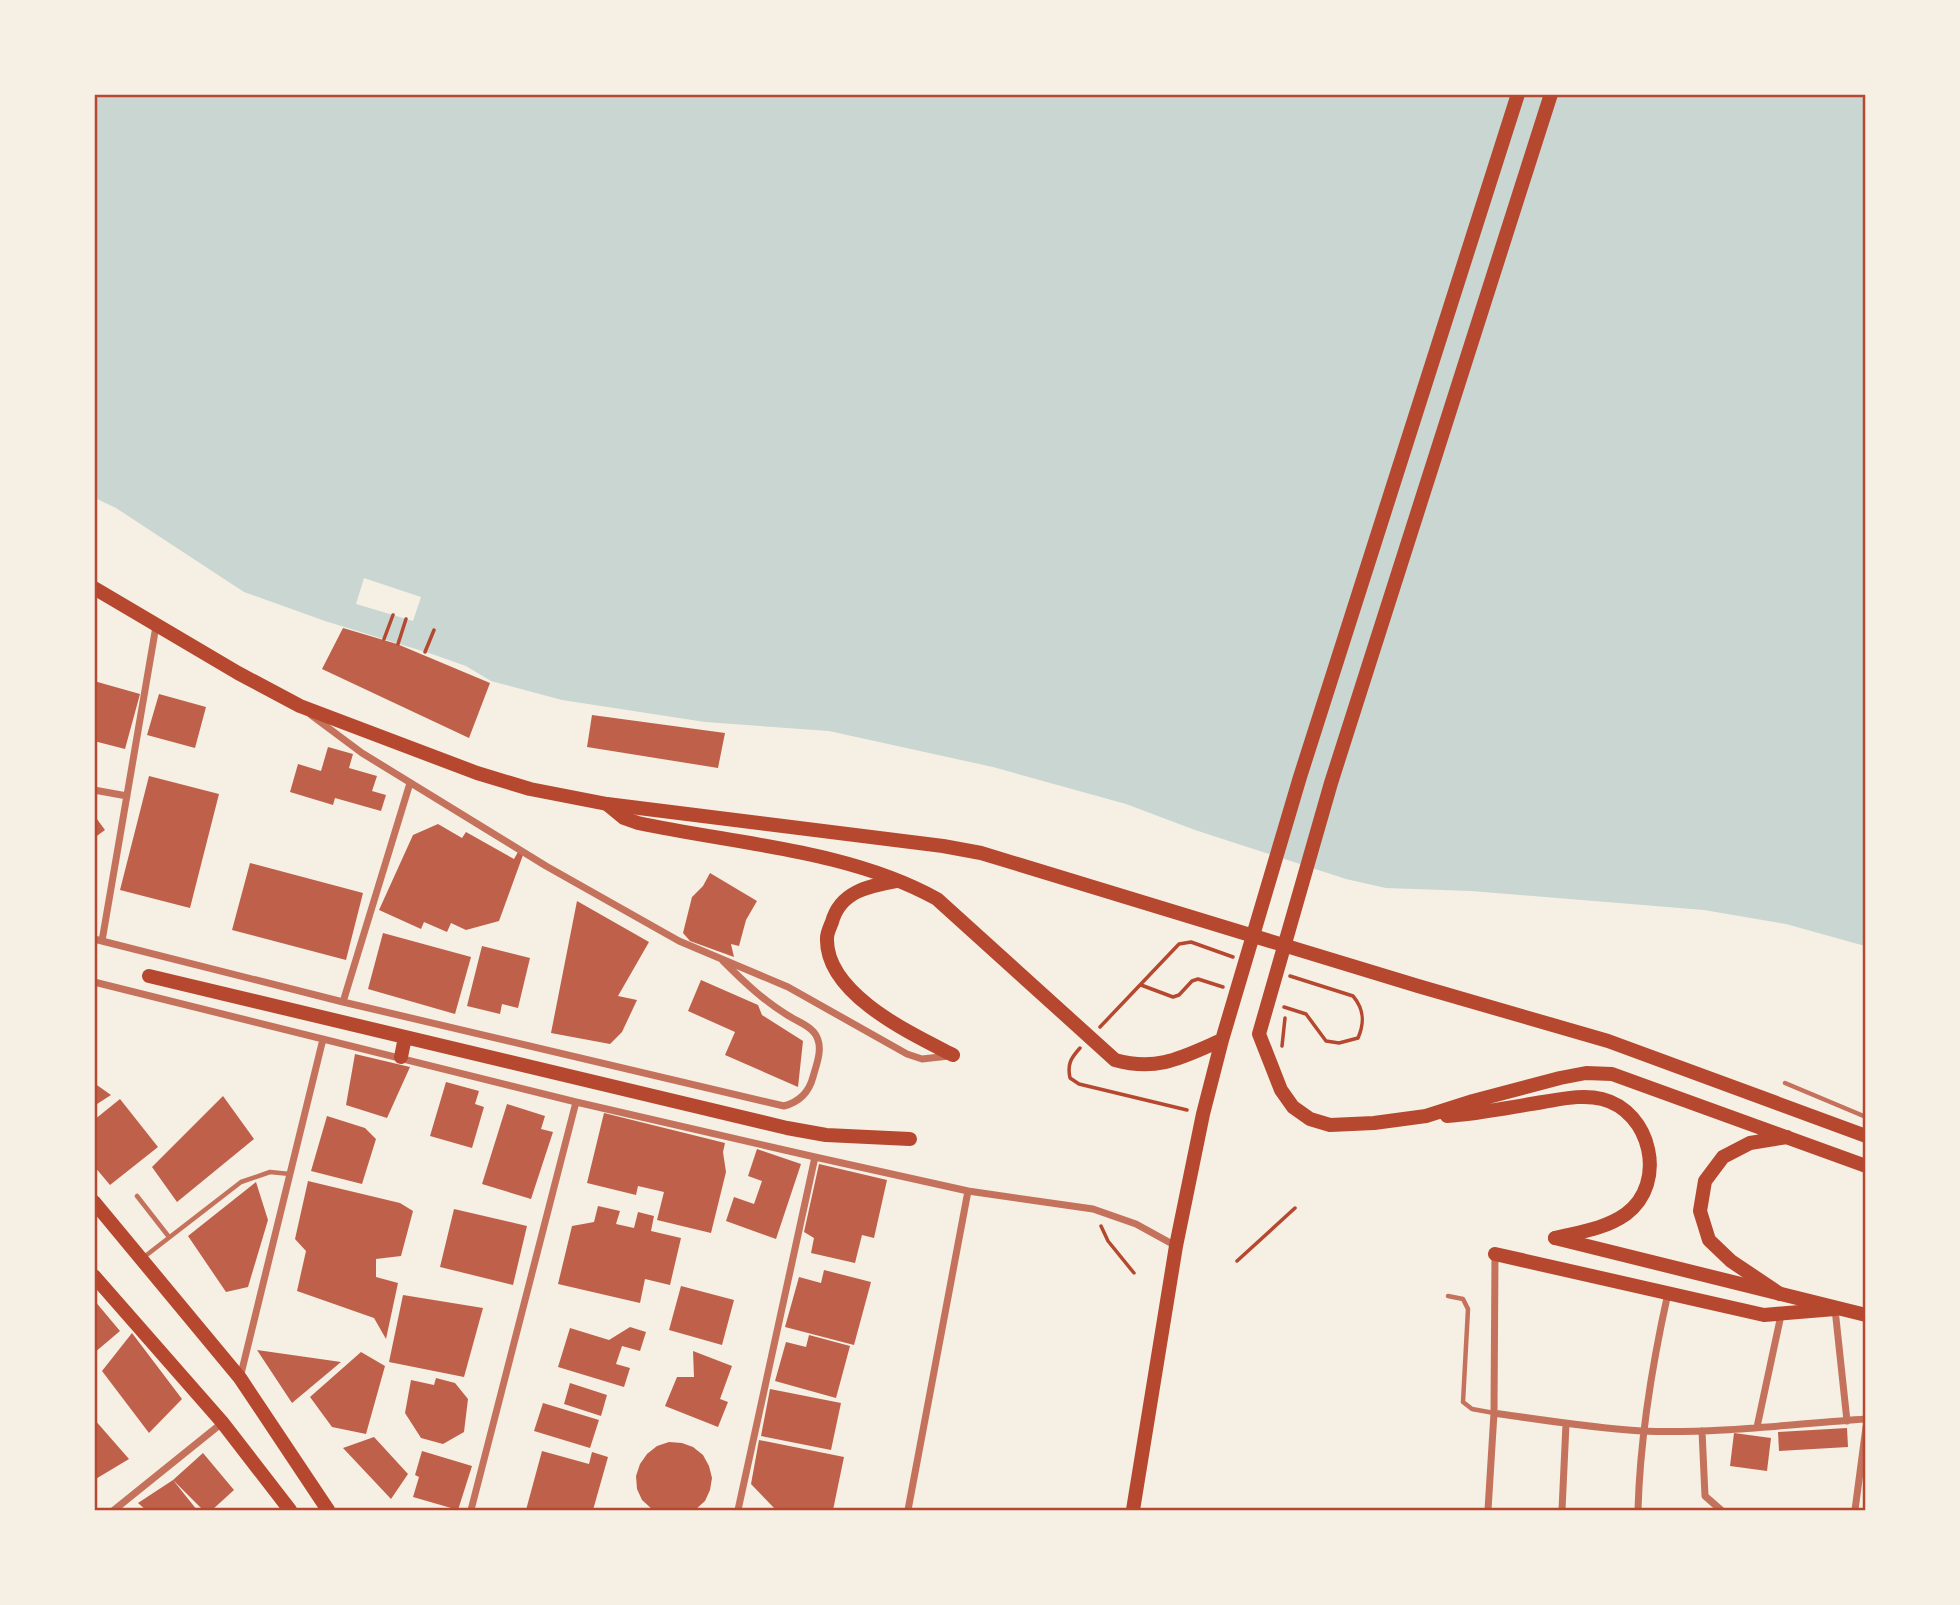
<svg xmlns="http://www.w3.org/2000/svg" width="1960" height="1605" viewBox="0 0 1960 1605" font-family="Arial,sans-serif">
<rect width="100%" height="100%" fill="#f6efe4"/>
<!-- water -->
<path fill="#c9d6d2" d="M95 95H1865V946L1786 924 1704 910 1471 891 1386 888 1346 879 1195 830 1126 804 993 767 829 731 705 722 562 700 491 681 466 666 432 654 325 621 244 592 116 508 95 498Z"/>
<!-- pier -->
<path fill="#f6efe4" d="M364 578 421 597 413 621 356 604Z"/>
<!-- building -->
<path fill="#bf614a" d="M343 628 397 644 490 683 469 738 322 669Z
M94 681 140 694 125 749 94 741Z
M159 694 206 707 195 748 147 735Z
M592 715 725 733 718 768 587 747Z
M328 747 353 754 349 768 377 776 372 791 386 795 381 811 335 798 333 805 290 792 298 764 321 771Z
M149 776 219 794 190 908 120 890Z
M94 815 105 830 94 838Z
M438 824 462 838 466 832 514 859 518 852 523 855 499 921 466 930 451 923 447 932 424 922 421 929 379 910 413 835Z
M250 863 363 893 346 960 232 930Z
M710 873 757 901 746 920 739 946 731 944 734 957 690 941 683 933 692 897 703 886Z
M577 901 649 942 618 996 637 1000 622 1032 610 1044 551 1033Z
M383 933 471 957 455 1014 368 989Z
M482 946 530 958 518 1008 502 1004 500 1014 467 1006Z
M701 980 758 1005 762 1015 803 1041 798 1087 725 1055 735 1032 688 1011Z
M355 1054 410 1067 387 1118 346 1105Z
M446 1082 479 1091 475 1104 484 1107 472 1148 430 1136Z
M94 1083 111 1095 94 1106Z
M223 1096 254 1139 177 1202 152 1167Z
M120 1099 158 1147 110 1185 94 1166V1120Z
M507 1104 545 1116 541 1129 553 1132 531 1199 482 1184Z
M604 1113 725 1143 723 1152 726 1172 711 1233 657 1220 664 1192 638 1186 636 1195 587 1183Z
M327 1116 365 1128 376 1139 362 1184 311 1171Z
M757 1149 801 1164 776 1239 726 1221 734 1197 754 1204 762 1181 748 1176Z
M819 1164 887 1180 874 1238 862 1235 855 1263 811 1253 814 1238 804 1232Z
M308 1181 400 1203 413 1211 401 1256 376 1259V1277L398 1283 386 1339 374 1318 297 1291 306 1251 295 1239Z
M256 1182 268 1220 248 1287 226 1292 188 1236Z
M598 1206 620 1211 616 1224 634 1228 638 1212 654 1216 651 1231 681 1238 670 1285 645 1279 640 1303 558 1284 572 1226 594 1222Z
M454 1209 527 1226 513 1285 440 1267Z
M824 1270 871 1282 854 1345 785 1327 799 1277 821 1283Z
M681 1286 734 1300 722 1345 669 1330Z
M403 1295 483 1308 464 1377 389 1362Z
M94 1300 120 1331 94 1353Z
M630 1327 646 1332 640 1351 622 1346 616 1364 630 1368 624 1387 558 1367 570 1328 609 1340Z
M132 1333 182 1399 149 1433 102 1371Z
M809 1335 850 1346 836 1398 775 1381 786 1342 806 1347Z
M257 1350 341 1362 292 1403Z
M693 1351 732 1366 720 1399 728 1402 718 1427 665 1406 677 1377H694Z
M361 1352 385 1366 366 1434 332 1427 310 1397Z
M436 1378 455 1383 468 1399 464 1432 443 1444 421 1438 405 1413 411 1380 434 1385Z
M570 1383 607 1395 601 1416 564 1404Z
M770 1389 841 1403 831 1450 761 1436Z
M543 1403 599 1420 590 1448 534 1431Z
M94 1419 129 1459 94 1480Z
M1847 1428 1848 1447 1779 1451 1778 1432Z
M1734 1433 1771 1438 1767 1471 1730 1466Z
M374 1437 408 1474 391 1499 343 1448Z
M759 1440 844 1457 833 1510H776L751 1484Z
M669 1442 682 1443 693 1447 703 1455 709 1466 712 1478 710 1490 705 1501 695 1510H653L642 1500 637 1489 636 1476 640 1464 647 1454 657 1446Z
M422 1451 472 1466 458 1510 413 1497 419 1477 415 1475Z
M542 1451 589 1464 592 1452 608 1457 593 1510H526Z
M203 1453 234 1490 212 1510H203L173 1480Z
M173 1480 197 1510H146L138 1503Z"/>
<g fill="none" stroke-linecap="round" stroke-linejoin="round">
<!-- path -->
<path stroke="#b5482f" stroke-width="3.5" d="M384 639 393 615
M398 644 406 619
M425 652 434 630
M1141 985 1173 997 1179 995 1192 981 1198 979 1223 987
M1284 1007 1306 1014 1326 1041 1339 1043 1358 1038C1365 1022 1364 1009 1353 996L1290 976
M1100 1027 1179 944 1191 942 1233 957
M1282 1046 1285 1018
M1080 1048C1071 1058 1067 1064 1070 1078L1079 1084 1187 1110
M1101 1226 1108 1241 1134 1273
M1237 1261 1295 1208"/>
<!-- service -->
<path stroke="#c5725c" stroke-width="4.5" d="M1785 1083 1866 1117
M137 1196 169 1237
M144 1257 241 1182 270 1172 290 1174
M1448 1296 1463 1299 1468 1309 1463 1402 1472 1409 1494 1413"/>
<!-- minor -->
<path stroke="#c5725c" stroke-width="7" d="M311 715 362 753 546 866 679 941 788 987 907 1054 922 1059 949 1056
M94 790 127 796
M94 939 343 1002 784 1106C799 1102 809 1092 813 1077 816 1066 822 1051 818 1040 815 1029 803 1024 794 1019 767 1004 745 983 723 961
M102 941 156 626
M94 982 576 1102 815 1157 968 1191 1093 1209 1136 1224 1176 1246
M343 1002 410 783
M1835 1309 1847 1421
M240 1378 323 1039
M1494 1413C1543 1420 1592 1428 1642 1431 1716 1434 1792 1424 1866 1419
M1757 1427 1781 1315
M1702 1431 1705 1496 1721 1510
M114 1510 222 1423
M471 1510 576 1102
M738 1510 815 1157
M908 1510 968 1191
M1488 1510 1494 1413 1495 1254
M1562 1510 1566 1424
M1638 1510C1640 1437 1652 1365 1668 1293
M1855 1510 1866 1427"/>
<!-- primary -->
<path stroke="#b5482f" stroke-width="14" d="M94 588 238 673 300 706 477 773 530 789 607 804 943 846 981 853 1418 986 1608 1041 1866 1136
M149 976 787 1128 826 1135 910 1139
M401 1057 405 1037
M94 1202 240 1378 328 1510
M1555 1238 1866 1315
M94 1276 222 1422 290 1510"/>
<!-- trunk -->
<path stroke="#b5482f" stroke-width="14" d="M1551 94 1331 783 1259 1034 1281 1090 1293 1107 1310 1119 1330 1125 1374 1123 1426 1116 1473 1101 1560 1078 1586 1073 1612 1074 1866 1166
M607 804 624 818 638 823C736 844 849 850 937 899L1115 1060C1158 1072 1183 1057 1222 1040
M896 881C868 886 840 892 832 922 830 927 827 933 827 938 825 994 912 1034 953 1055
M1447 1116C1479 1114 1511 1107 1543 1102 1562 1099 1583 1094 1602 1099 1651 1111 1668 1183 1626 1214 1605 1229 1579 1232 1555 1238
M1495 1254 1764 1315 1835 1309
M1780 1294 1731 1261 1709 1240 1700 1211 1705 1181 1723 1157 1750 1143 1787 1137
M1133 1510 1176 1246 1203 1114 1222 1040 1300 777 1518 94"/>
</g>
<!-- border -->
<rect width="1960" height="1605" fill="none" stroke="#f6efe4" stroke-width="192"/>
<rect x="96" y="96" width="1768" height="1413" fill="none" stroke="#b5482f" stroke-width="2.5"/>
</svg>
